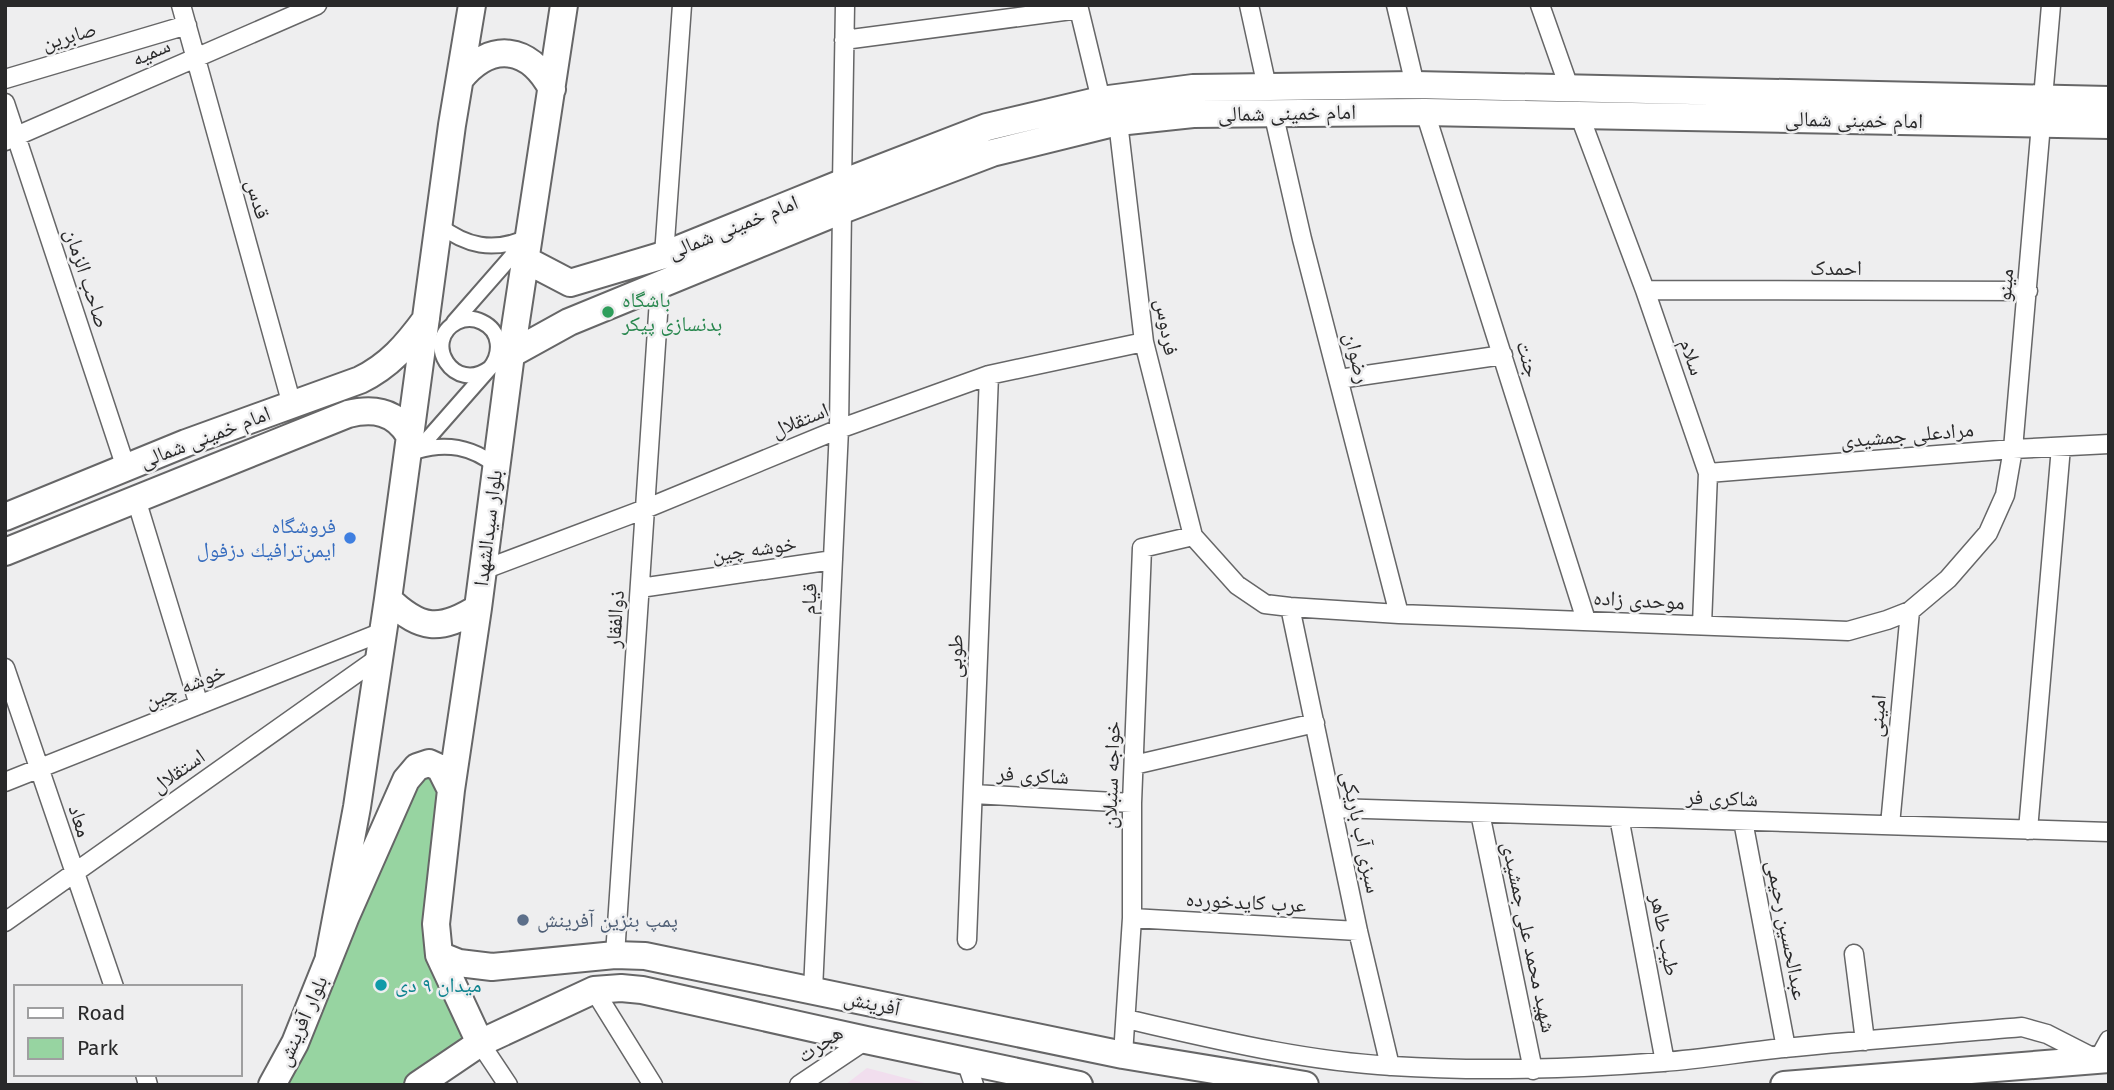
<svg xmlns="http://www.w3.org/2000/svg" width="2114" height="1090" viewBox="0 0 2114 1090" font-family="'Fira Sans','Noto Naskh Arabic',sans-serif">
<rect width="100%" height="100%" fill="#eeeeef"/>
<!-- education -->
<path fill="#f1deee" d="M867 1068 932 1085H845Z"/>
<!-- green -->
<path fill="#97d4a1" d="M427 771 444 783 430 900 469 1040 402 1085H281L406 796Z"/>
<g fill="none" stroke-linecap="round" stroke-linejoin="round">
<defs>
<path id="pedestrian" d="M439 225C466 246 493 252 525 238
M454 322 524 242
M417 451 490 368C502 353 501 331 482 322 474 318 465 318 457 322 421 341 454 395 490 368
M417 451C447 442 472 447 496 466"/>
<path id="minor" d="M181 5 292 405
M1078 5 1101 100
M1249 5 1267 87
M1396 5 1415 85
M1540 5 1570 90
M844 40 1079 9
M5 79 187 25
M2043 98 2051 5
M5 103 126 468
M1273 112 1302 239 1399 614
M1425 112 1586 620
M1579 114 1645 290 1708 473 1702 625
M1118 122 1144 342 1193 536 1237 585 1265 604 1290 607 1399 614 1848 631 1887 620 1910 611 1948 579 1988 533 2005 495 2013 449 2041 124
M5 141 317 5
M842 183 845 5
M664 255 682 5
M1645 290 2028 291
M1339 379 1503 355
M1708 473 2013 449 2109 444
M136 499 199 705
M483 570 645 509 839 429 989 375 1144 342
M640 588 833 560
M1290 607 1358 931 1390 1066
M5 668 114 987
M1134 765 1315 723
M5 782 382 632
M973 794 1132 803
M1334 808 2109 832
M1480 813 1533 1070
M1619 817 1665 1062
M1743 821 1786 1048
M1890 825 1910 611
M2028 830 2061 447
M1132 918 1358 931
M5 922 378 658
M967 940 989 375
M1854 954 1865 1041
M615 955 660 285
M594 990 653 1085
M813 990 839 429 842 210
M1126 1019C1214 1039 1302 1061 1392 1066 1483 1072 1573 1069 1663 1062 1703 1059 1744 1052 1784 1048 1863 1040 1943 1034 2022 1027L2047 1034 2098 1060 2109 1040
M480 1043 508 1085
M1123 1055 1132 918V803L1142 548 1193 536
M966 1061 974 1085
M145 1074 148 1085
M799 1085 866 1040"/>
<path id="secondary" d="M460 79C491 41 529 46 552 89
M526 260 570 283 664 255 842 183 987 127 1101 100 1193 88 1415 85 2109 100
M511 354 569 322 842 210 992 153 1118 122 1193 114 1425 112 2109 125
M5 517 186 443 360 380C389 366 407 345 426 319
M5 552 348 414C373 408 395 411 409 435
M388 599C420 630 440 632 478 608
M439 955 459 963 492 967 615 955 645 956 1123 1055 1305 1085
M329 956 357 807 388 599 452 125 472 5
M480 1043 439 955 436 924 451 790 478 608 511 354 564 5
M272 1085 295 1043 346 916 406 780 417 767 429 763 440 768 451 790
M418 1085 480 1043 594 990 621 988 642 990 866 1040 1079 1085
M1784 1085 2109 1059"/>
</defs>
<!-- pedestrian casing -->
<use href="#pedestrian" stroke="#666667" stroke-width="18"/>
<!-- minor casing -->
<use href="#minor" stroke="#666667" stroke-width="21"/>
<!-- secondary casing -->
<use href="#secondary" stroke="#666667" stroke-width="30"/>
<!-- pedestrian -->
<use href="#pedestrian" stroke="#fff" stroke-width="14"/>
<!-- minor -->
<use href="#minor" stroke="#fff" stroke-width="18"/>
<!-- secondary -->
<use href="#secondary" stroke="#fff" stroke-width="26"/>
</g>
<!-- markers -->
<circle fill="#2e9e5b" stroke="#eeeeef" stroke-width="2.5" cx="608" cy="312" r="7"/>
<circle fill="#3f7fe0" stroke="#eeeeef" stroke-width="2.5" cx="350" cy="538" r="7"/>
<circle fill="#5c6f8a" stroke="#eeeeef" stroke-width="2.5" cx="523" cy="920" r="7"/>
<circle fill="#0f9aa8" stroke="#eeeeef" stroke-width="2.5" cx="381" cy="985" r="7"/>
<g text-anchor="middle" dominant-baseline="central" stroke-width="5" stroke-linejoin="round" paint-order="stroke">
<!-- street labels -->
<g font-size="21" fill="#29292a" stroke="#eeeeef">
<text transform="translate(69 36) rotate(-16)">صابرین</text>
<text transform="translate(151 52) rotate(-24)">سمیه</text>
<text transform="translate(1287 113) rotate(-1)">امام خمینی شمالی</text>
<text transform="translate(1854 120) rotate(1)">امام خمینی شمالی</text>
<text transform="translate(258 199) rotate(75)">قدس</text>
<text transform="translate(733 227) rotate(-22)">امام خمینی شمالی</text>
<text x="1836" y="268">احمدک</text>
<text transform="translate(87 278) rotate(72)">صاحب الزمان</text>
<text transform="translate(2005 285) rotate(-85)">مینو</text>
<text transform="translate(1167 327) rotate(81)">فردوس</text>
<text transform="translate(1692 357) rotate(71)">سلام</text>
<text transform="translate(1357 358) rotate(76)">رضوان</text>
<text transform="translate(1528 359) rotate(73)">جنت</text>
<text transform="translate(800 420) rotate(-22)">استقلال</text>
<text transform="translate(1907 435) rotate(-5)">مرادعلی جمشیدی</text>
<text transform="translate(205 437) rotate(-21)">امام خمینی شمالی</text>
<text transform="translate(488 528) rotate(-83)">بلوار سیدالشهدا</text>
<text transform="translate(754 549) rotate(-8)">خوشه چین</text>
<text transform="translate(809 599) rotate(-87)">قیام</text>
<text transform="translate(1639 600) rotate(3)">موحدی زاده</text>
<text transform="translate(615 619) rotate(-86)">ذوالفقار</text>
<text transform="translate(955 656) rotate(-88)">طوبی</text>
<text transform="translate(185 686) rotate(-22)">خوشه چین</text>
<text transform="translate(1877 716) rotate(-85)">امینی</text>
<text transform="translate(178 771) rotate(-35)">استقلال</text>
<text transform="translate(1033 775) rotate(3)">شاکری فر</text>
<text transform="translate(1111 775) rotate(-88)">خواجه سنبلان</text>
<text transform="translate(1722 798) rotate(2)">شاکری فر</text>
<text transform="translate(80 821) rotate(72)">معاد</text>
<text transform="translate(1361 832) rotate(78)">سبزی آب باریکی</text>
<text transform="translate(1246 902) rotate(3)">عرب کایدخورده</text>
<text transform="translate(1787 930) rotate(79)">عبدالحسین رحیمی</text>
<text transform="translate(1665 935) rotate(79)">طیب طاهر</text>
<text transform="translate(1529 937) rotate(78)">شهید محمد علی جمشیدی</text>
<text transform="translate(872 1003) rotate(12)">آفرینش</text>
<text transform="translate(302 1021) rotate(-66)">بلوار آفرینش</text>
<text transform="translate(820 1044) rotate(-34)">هجرت</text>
</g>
<!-- leisure labels -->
<g font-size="21" fill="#27864d" stroke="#eeeeef" text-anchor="start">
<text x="622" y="300">باشگاه<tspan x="622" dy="24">بدنسازی پیکر</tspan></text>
</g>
<!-- shop labels -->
<g font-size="21" fill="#366cbe" stroke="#eeeeef" text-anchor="end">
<text x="336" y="526">فروشگاه<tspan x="336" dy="24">ايمن‌ترافيك دزفول</tspan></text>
</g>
<!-- service labels -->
<g font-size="21" fill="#4e5e75" stroke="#eeeeef" text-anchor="start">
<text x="537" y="920">پمپ بنزین آفرینش</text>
</g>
<!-- culture labels -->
<g font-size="21" fill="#0d838f" stroke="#eeeeef" text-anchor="start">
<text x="395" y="985">میدان ۹ دی</text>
</g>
</g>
<!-- border -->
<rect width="2114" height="1090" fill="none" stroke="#29292a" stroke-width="14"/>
<!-- legend -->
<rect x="14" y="985" width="228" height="91" fill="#eeeeef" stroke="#9f9fa0" stroke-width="2"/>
<rect x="28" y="1008" width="35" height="10" fill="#ffffff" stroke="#9f9fa0" stroke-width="2"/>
<text x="77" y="1020" font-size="21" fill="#29292a">Road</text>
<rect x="28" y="1038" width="35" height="21" fill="#97d4a1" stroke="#9f9fa0" stroke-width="2"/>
<text x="77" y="1055" font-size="21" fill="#29292a">Park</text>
</svg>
